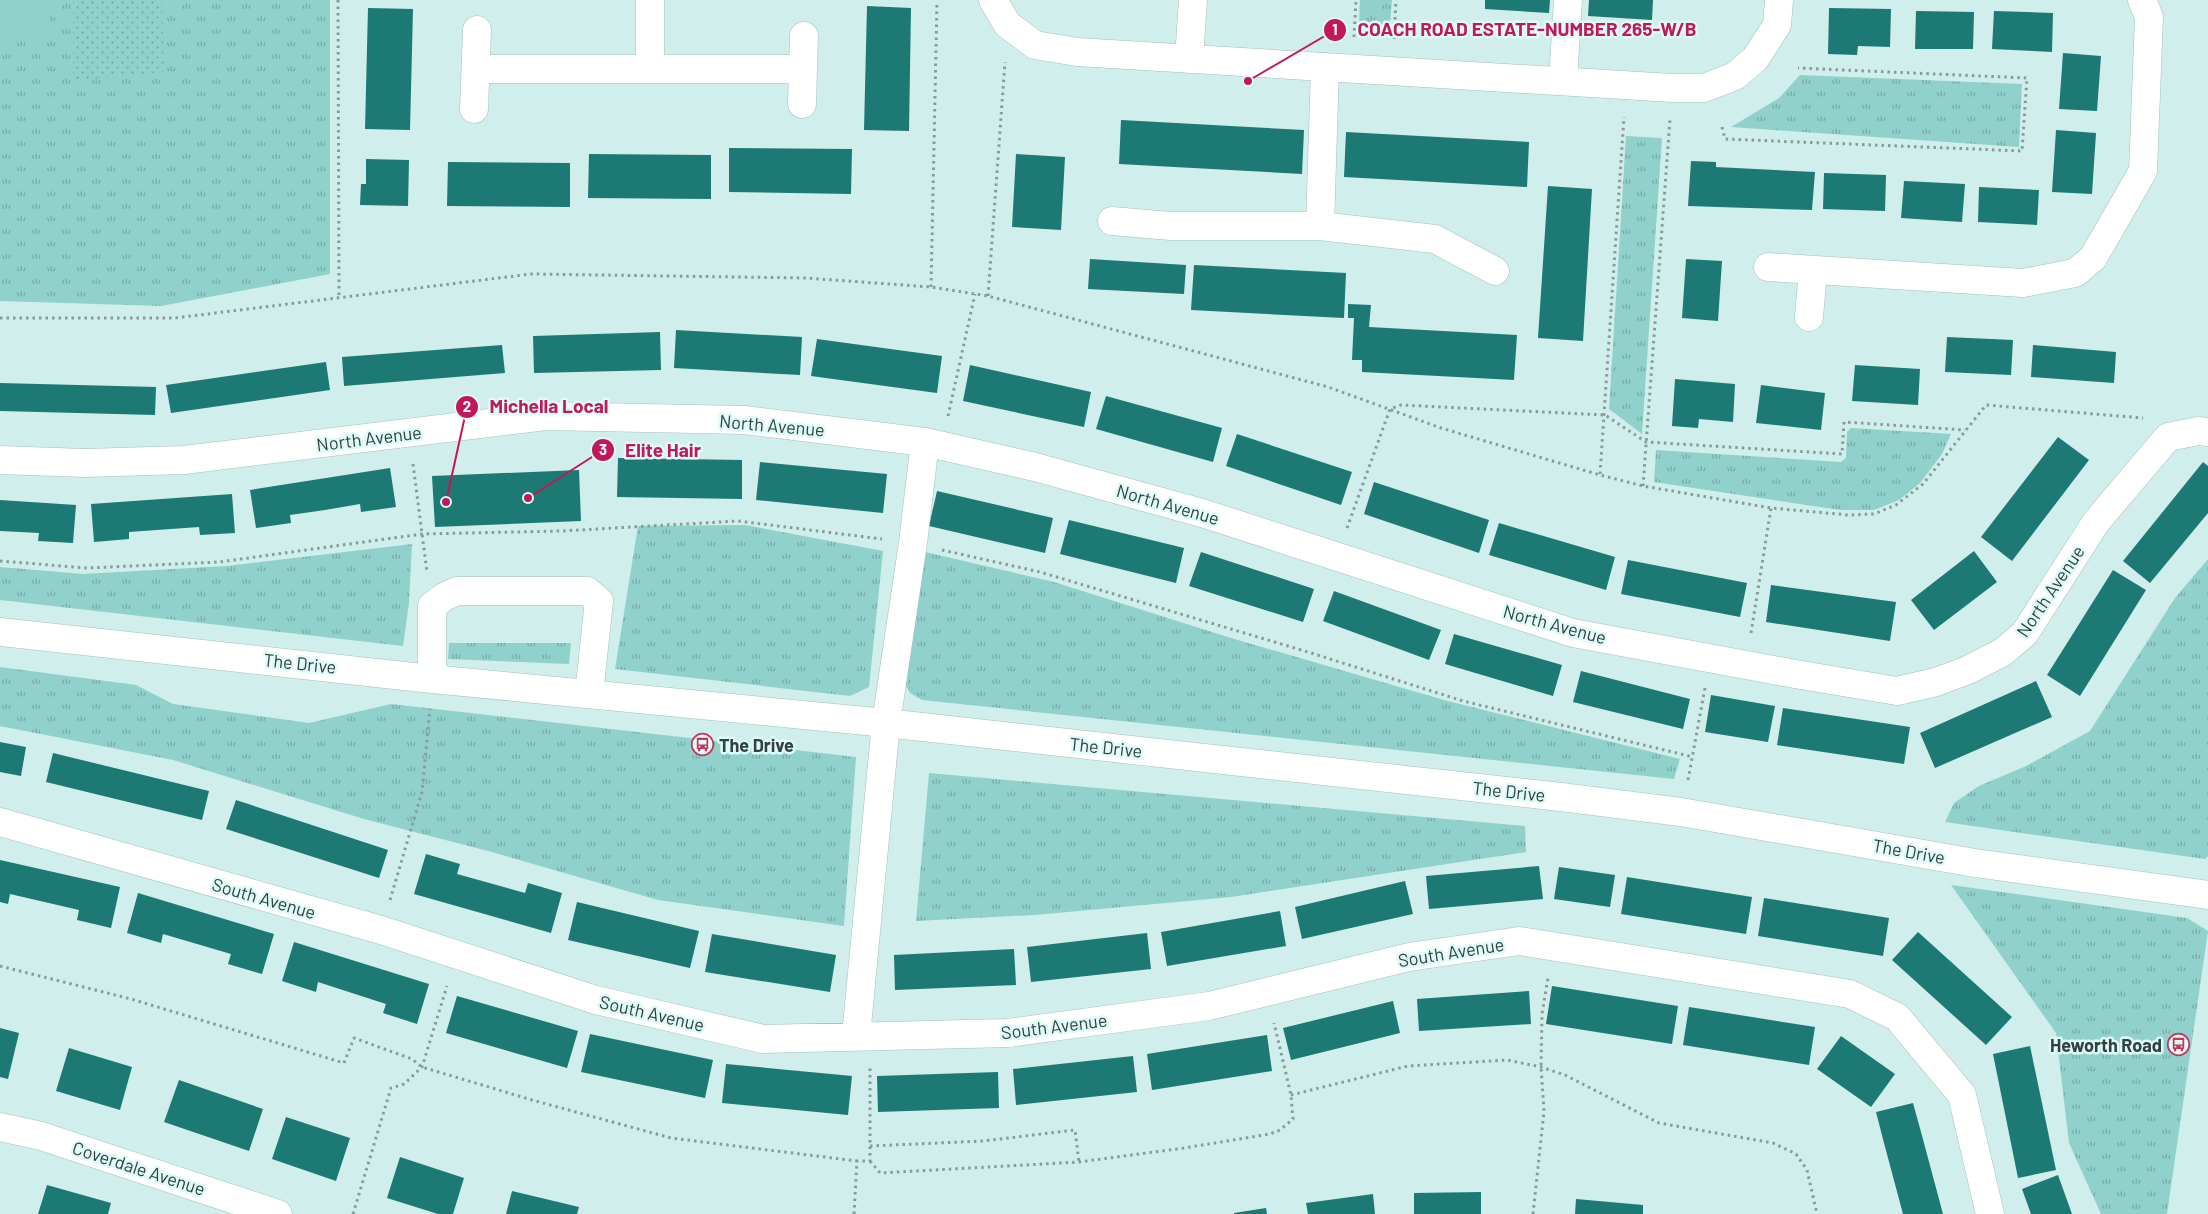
<svg xmlns="http://www.w3.org/2000/svg" width="2208" height="1214" viewBox="0 0 2208 1214" font-family="Barlow,sans-serif">
<defs>
<pattern id="grass-tufts" width="24" height="20" patternUnits="userSpaceOnUse" patternTransform="scale(1.25)"><rect width="24" height="20" fill="#90d1cc"/><path d="M3 7l-1-3M5 7V3M7 7l1-3M15 17l-1-3M17 17v-4M19 17l1-3" fill="none" stroke="#76aba7"/></pattern>
<pattern id="park-dots" width="8" height="8" patternUnits="userSpaceOnUse" patternTransform="scale(1.25)"><rect width="8" height="8" fill="#90d1cc"/><path d="M2 2h.1M6 6h.1" fill="none" stroke="#76aba7" stroke-width="1.8" stroke-linecap="round"/></pattern>
</defs>
<rect width="100%" height="100%" fill="#d0eeeb"/>
<!-- grass -->
<path fill="url(#grass-tufts)" d="M0 0H330V274L161 306 0 301Z
M1360 0H1392L1390 26 1359 24Z
M1800 75 2022 84 2019 147 1731 127 1779 98Z
M1626 136 1662 138 1642 434 1609 409Z
M1851 428 1951 434 1942 454 1920 483 1899 500 1874 510H1840L1654 482 1656 450 1841 462 1846 458 1847 432Z
M745 525 883 551 869 687 850 696 615 669 638 526Z
M412 544 409 603 403 646 0 600V567L83 574 227 566Z
M921 551 1054 582 1231 638 1444 700 1680 759 1674 779 922 700 910 693 904 683Z
M2208 559V856L2205 859 1945 822 1954 803 1979 786 2026 766 2090 731 2175 598Z
M449 643H571L569 664 448 659Z
M0 667 136 685 173 704 309 723 391 704 856 757 844 926 658 900 492 852 364 819 173 760 0 726Z
M929 773 1525 826 1526 852 1231 897 1035 915 916 921Z
M1951 885 2187 918 2208 931 2167 1214H2101L2069 1143 2056 1033Z"/>
<!-- park -->
<path fill="url(#park-dots)" d="M73 0H162L164 72 73 80Z"/>
<!-- garden -->
<path fill="#90d1cc" d="M0 0H50V39H0Z"/>
<!-- building -->
<path fill="#1c7974" d="M1485 0H1550L1549 13 1485 9Z
M1589 0H1653L1652 20 1588 16Z
M867 6 911 8 909 131 864 130Z
M368 8 413 9 410 130 365 129Z
M1829 8 1891 9 1890 47 1858 46 1857 55 1828 54Z
M1916 11 1974 12 1973 49H1915Z
M1994 11 2053 13 2052 52 1992 49Z
M2063 53 2101 56 2097 111 2059 109Z
M1121 120 1304 130 1302 174 1119 164Z
M2056 130 2096 133 2092 194 2052 192Z
M1346 132 1529 142 1527 187 1344 177Z
M729 148 852 149 851 194 729 192Z
M589 154 711 155V199L588 198Z
M1016 154 1065 157 1061 230 1012 227Z
M366 159 409 160 408 206 360 205 361 184H366Z
M1691 161 1716 162V167L1815 172 1812 210 1688 206Z
M448 162 570 163V207L447 206Z
M1824 173 1886 175 1885 211 1823 209Z
M1904 181 1965 184 1962 222 1901 218Z
M1548 186 1592 189 1583 341 1538 338Z
M1979 187 2039 190 2037 225 1978 222Z
M1090 259 1186 265 1184 294 1088 289Z
M1686 259 1722 261 1718 321 1682 318Z
M1194 265 1346 273 1344 318 1191 310Z
M1348 304 1371 305 1369 327 1517 335 1514 380 1362 372V360H1352L1354 318H1348Z
M676 330 802 337 800 375 674 368Z
M660 332 661 370 534 373 533 336Z
M1947 337 2013 340 2011 375 1945 372Z
M817 339 942 356 937 393 811 376Z
M502 345 505 373 344 386 342 357Z
M2033 345 2116 352 2114 383 2031 377Z
M326 362 330 390 171 413 166 385Z
M970 365 1091 392 1084 427 963 401Z
M1855 365 1920 369 1918 405 1852 401Z
M1675 379 1735 384 1733 422 1699 419 1698 428 1672 426Z
M0 383 156 387 155 415 0 411Z
M1761 385 1825 393 1821 430 1756 423Z
M1106 396 1222 428 1213 462 1096 429Z
M1237 434 1352 472 1341 505 1226 466Z
M2058 437 2089 460 2012 561 1981 537Z
M618 458 742 460V499L617 497Z
M760 462 887 474 883 513 756 500Z
M2203 462 2208 466V513L2150 583 2123 561Z
M390 468 396 507 361 512 360 504 325 510 290 515 291 523 256 528 250 490Z
M579 470 581 521 435 527 432 476Z
M1374 482 1489 520 1479 553 1364 514Z
M937 491 1053 518 1045 553 929 526Z
M232 494 235 533 200 535 199 527 129 532V539L94 542 91 504Z
M0 500 76 505 73 543 38 541 39 533 0 531Z
M1069 520 1184 548 1176 583 1060 554Z
M1499 523 1615 557 1606 590 1489 555Z
M1974 551 1997 582 1934 630 1911 600Z
M1201 552 1314 589 1303 622 1189 586Z
M1628 560 1747 583 1740 617 1621 594Z
M2113 570 2146 590 2080 696 2047 675Z
M1771 585 1896 602 1890 641 1766 622Z
M1334 591 1441 630 1429 660 1323 621Z
M1454 634 1562 665 1553 696 1445 664Z
M1581 671 1690 699 1683 729 1573 702Z
M2036 681 2052 717 1935 768 1920 733Z
M1711 695 1775 706 1768 742 1705 732Z
M1783 708 1910 727 1904 764 1777 745Z
M0 742 26 747 21 776 0 772Z
M53 753 209 791 202 820 46 782Z
M236 800 388 850 379 878 226 829Z
M426 854 460 864 457 874 525 893 528 883 562 893 551 933 414 894Z
M0 860 120 887 111 928 77 920 79 910 10 894 8 904 0 902Z
M1539 866 1543 899 1429 909 1426 876Z
M1559 867 1615 875 1610 907 1554 899Z
M1627 877 1752 897 1746 934 1621 914Z
M1405 881 1413 914 1302 939 1295 907Z
M138 893 274 934 262 974 228 964 231 954 163 934 161 943 127 933Z
M1764 898 1889 918 1883 956 1758 936Z
M577 902 699 931 690 968 568 940Z
M1280 911 1286 946 1167 966 1161 932Z
M1918 932 2012 1017 1986 1045 1892 960Z
M1147 933 1151 969 1031 982 1027 947Z
M712 934 836 955 830 992 705 972Z
M294 942 429 984 417 1024 383 1013 386 1004 318 982 316 992 282 981Z
M1014 949 1016 985 895 990 894 955Z
M1552 986 1678 1006 1672 1044 1546 1024Z
M1529 991 1531 1024 1419 1031 1417 999Z
M457 996 578 1031 567 1068 446 1033Z
M1393 1001 1400 1033 1291 1060 1283 1028Z
M1689 1007 1815 1027 1809 1065 1683 1045Z
M0 1028 19 1033 8 1079 0 1077Z
M590 1034 713 1060 705 1098 581 1072Z
M1267 1035 1272 1071 1152 1090 1147 1054Z
M1841 1036 1895 1074 1871 1107 1817 1069Z
M2030 1046 2056 1170 2018 1178 1993 1054Z
M69 1048 132 1067 120 1110 56 1091Z
M1133 1056 1137 1092 1016 1105 1013 1069Z
M726 1064 852 1076 848 1115 722 1103Z
M998 1072 999 1108 878 1112 877 1076Z
M179 1080 263 1109 249 1151 164 1122Z
M1913 1103 1921 1132 1943 1214H1903L1884 1143 1876 1112Z
M286 1117 350 1138 336 1181 272 1159Z
M400 1157 464 1178 453 1214H438L387 1198Z
M2058 1175 2072 1214H2031L2022 1189Z
M47 1185 111 1203 108 1214H38Z
M512 1191 579 1207 577 1214H506Z
M1481 1192V1214H1414V1193Z
M1373 1194 1375 1214H1308L1306 1203Z
M1576 1199 1643 1205V1214H1575Z
M1266 1208 1267 1214H1234V1213Z"/>
<g fill="none" stroke-linecap="round" stroke-linejoin="round">
<defs>
<path id="minor" d="M993 0 1007 24 1035 45 1077 52 1672 88H1704L1735 76 1755 59 1777 25 1779 0
M1189 59 1193 0
M650 68V0
M476 69H803
M1563 81 1568 0
M802 104 804 36
M474 109 477 30
M1112 221 1171 226H1320L1435 239 1495 271
M1320 226 1325 67
M1768 267 2023 283 2075 273 2093 258 2143 171 2149 17 2142 0
M1809 317 1813 271
M0 460 85 463 184 460 546 416 744 420 925 442 1035 467 1202 513 1573 633 1795 674 1897 691 1936 682 1968 670 2003 652 2025 633 2096 522 2168 437 2198 431 2208 432
M0 632 432 679 886 723 1561 797 1681 812 1975 863 2208 895
M432 679V606L444 597 457 591H587L599 601 589 694
M0 822 381 930 596 1000 763 1039 1008 1033 1209 1006 1409 957 1519 941 1850 994 1897 1017 1962 1095 1990 1214
M856 1036 886 723 913 543 925 442
M0 1127 41 1136 278 1214"/>
</defs>
<!-- minor casing -->
<use href="#minor" stroke="#a4c1be" stroke-width="29"/>
<!-- path -->
<path stroke="#879c9a" stroke-width="3" stroke-dasharray="2.5 4" stroke-linecap="butt" d="M338 0 339 298
M1354 37 1356 0
M1394 39 1396 0
M1722 127 1725 139 2022 151 2027 78 1798 68
M931 287 937 2
M988 296 1005 62
M0 318H175L531 274 806 278 931 287 988 296 1328 387 1441 428 1600 475 1643 486 1771 508 1849 515 1874 514 1896 505 1923 484 1986 405 2143 418
M948 416 975 294
M413 464 427 572
M1600 474 1624 117
M1643 486 1670 119
M1347 528 1390 409 1401 405 1605 415 1646 442 1842 454 1844 422 1965 430
M942 550 1040 572 1308 652 1463 701 1693 757
M0 561 87 568 219 562 422 534 561 531 738 521 882 539
M1751 633 1771 508
M1688 780 1705 688
M390 900 422 792 430 709
M0 966 131 999 344 1063 354 1038 412 1059 422 1067 532 1100 671 1138 857 1161
M1291 1095 1408 1066 1507 1060 1541 1067 1565 1075 1659 1123 1773 1143 1796 1154 1807 1170 1817 1214
M870 1146 983 1141 1075 1130 1079 1162
M870 1161 880 1173 1079 1162 1184 1148 1270 1134 1280 1130 1293 1119 1291 1095 1274 1023
M353 1214 391 1088 404 1084 422 1067 447 986
M854 1214 857 1161H870V1067
M1533 1214 1544 1111 1541 1067 1542 1014 1548 978"/>
<!-- minor -->
<use href="#minor" stroke="#fff" stroke-width="28"/>
</g>
<!-- icons -->
<defs>
<symbol id="bus-ring" viewBox="-11 -11 22 22"><circle r="9.5" fill="#ddfbf8" stroke="#c5365c" stroke-width="1.5"/><path d="M-5-6H5V4H4V6H2V4H-2V6H-4V4H-5ZM-3.5-4V0h7V-4ZM-3.5 1.2v1.5H-2V1.2ZM2 1.2v1.5H3.5V1.2Z" fill="#c5365c"/></symbol>
</defs>
<g fill-rule="evenodd">
<use href="#bus-ring" x="690" y="732" width="25" height="25"/>
<use href="#bus-ring" x="2166" y="1032" width="25" height="25"/>
</g>
<g text-anchor="middle" dominant-baseline="central" stroke-width="5" stroke-linejoin="round" paint-order="stroke">
<!-- street labels -->
<g font-size="18" fill="#34403f" stroke="#ddfbf8">
<text transform="translate(772 425) rotate(5)">North Avenue</text>
<text transform="translate(369 438) rotate(-7)">North Avenue</text>
<text transform="translate(1168 504) rotate(16)">North Avenue</text>
<text transform="translate(2050 591) rotate(-56)">North Avenue</text>
<text transform="translate(1555 624) rotate(15)">North Avenue</text>
<text transform="translate(300 663) rotate(6)">The Drive</text>
<text transform="translate(1106 747) rotate(6)">The Drive</text>
<text transform="translate(1509 791) rotate(6)">The Drive</text>
<text transform="translate(1909 851) rotate(10)">The Drive</text>
<text transform="translate(264 898) rotate(16)">South Avenue</text>
<text transform="translate(1451 952) rotate(-9)">South Avenue</text>
<text transform="translate(652 1013) rotate(13)">South Avenue</text>
<text transform="translate(1054 1026) rotate(-7)">South Avenue</text>
<text transform="translate(139 1168) rotate(18)">Coverdale Avenue</text>
</g>
<!-- poi labels -->
<g font-size="18" font-weight="bold" fill="#34403f" stroke="#ddfbf8" text-anchor="start">
<text x="719" y="745">The Drive</text>
<text x="2162" y="1045" text-anchor="end">Heworth Road</text>
</g>
</g>
<!-- callouts -->
<path fill="none" stroke="#c2185b" stroke-width="2" d="M1248 81L1335 30M446 502L467 407M528 498L603 450"/>
<g fill="#c2185b" stroke="#ddfbf8" stroke-width="2">
<circle cx="1248" cy="81" r="5"/>
<circle cx="446" cy="502" r="5"/>
<circle cx="528" cy="498" r="5"/>
<circle cx="1335" cy="30" r="12"/>
<circle cx="467" cy="407" r="12"/>
<circle cx="603" cy="450" r="12"/>
</g>
<g font-size="15" text-anchor="middle" font-weight="bold" fill="#fff">
<text x="1335" y="35">1</text>
<text x="467" y="412">2</text>
<text x="603" y="455">3</text>
</g>
<g font-size="19" text-anchor="middle" font-weight="bold" fill="#c2185b" stroke="#ddfbf8" stroke-width="5" stroke-linejoin="round" paint-order="stroke">
<text x="1527" y="36">COACH ROAD ESTATE-NUMBER 265-W/B</text>
<text x="549" y="413">Michella Local</text>
<text x="663" y="457">Elite Hair</text>
</g>
</svg>
